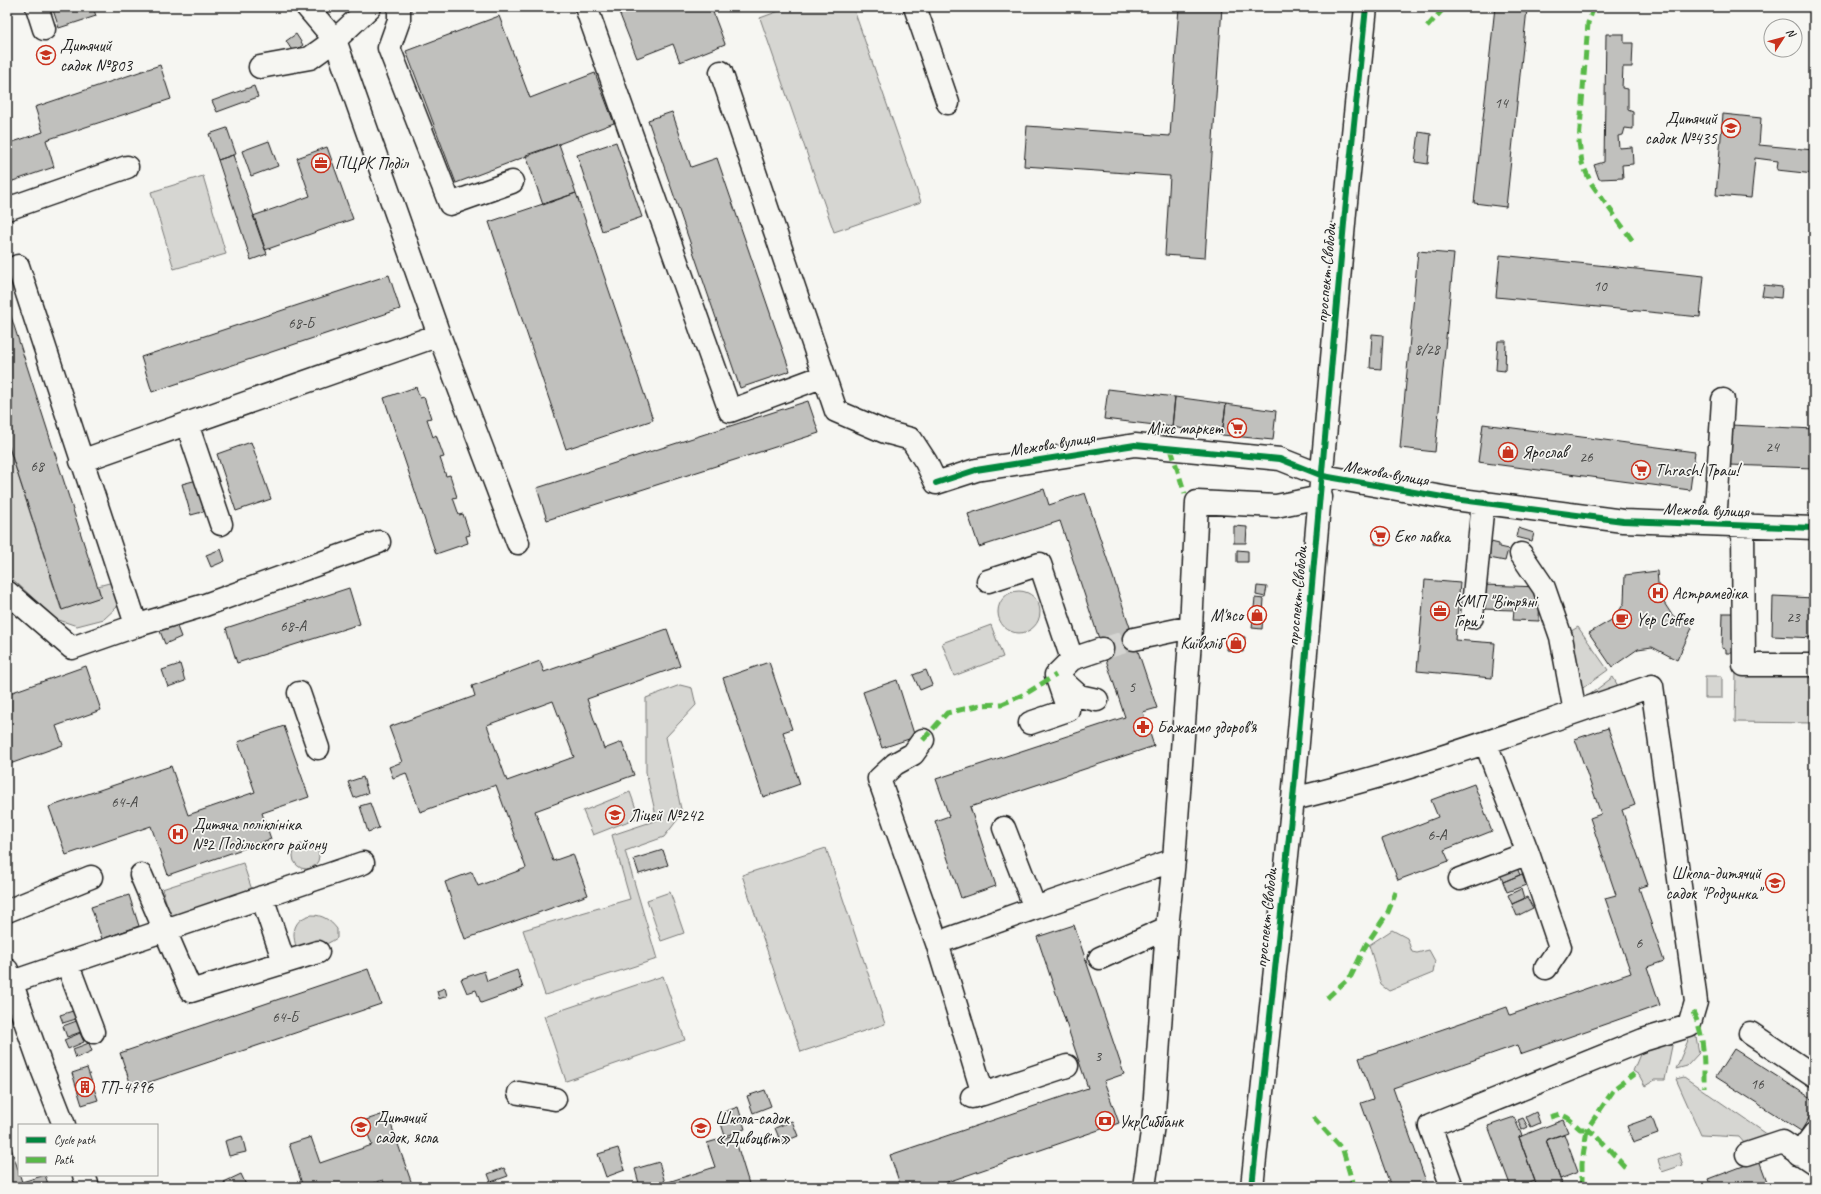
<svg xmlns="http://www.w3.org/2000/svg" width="1821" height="1194" viewBox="0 0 1821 1194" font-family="Caveat,sans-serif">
<rect width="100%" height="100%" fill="#f6f6f2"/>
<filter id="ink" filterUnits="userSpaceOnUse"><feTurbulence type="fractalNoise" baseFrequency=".025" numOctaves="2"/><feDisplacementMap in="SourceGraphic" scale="8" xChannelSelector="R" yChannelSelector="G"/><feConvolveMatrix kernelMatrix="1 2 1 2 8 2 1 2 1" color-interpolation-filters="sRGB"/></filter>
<g filter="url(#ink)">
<!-- green -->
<path fill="#d6d6d2" stroke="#797977" d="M790 7H853L921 202 834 232 760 18Z
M203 176 226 254 174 269 151 192Z
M7 441 61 609 101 597 98 586 113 582 119 593 117 607 104 619 77 626 56 619 7 574Z
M998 612a21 21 0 1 1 42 0a21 21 0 1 1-42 0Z
M991 625 1003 657 954 676 942 643Z
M1578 627 1608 670 1580 690 1568 633Z
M1736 673 1814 674V723L1735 722Z
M1705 676H1722V698H1705Z
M1613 677 1619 688 1584 699Z
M680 685 692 688 696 705 666 737 682 814 664 837 625 851 657 959 545 995 523 930 630 899 612 835 657 820 646 772V698Z
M630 792 639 817 593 835 583 811Z
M293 856a13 13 0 1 1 26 0a13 13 0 1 1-26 0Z
M826 848 885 1024 801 1052 742 875Z
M243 863 254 896 173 923 162 889Z
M670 892 684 933 661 941 647 900Z
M312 915C323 915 330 920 337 929V938C325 946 311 951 296 946 291 931 295 918 312 915Z
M1392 930 1407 938 1412 952 1417 953 1429 950 1435 961 1433 973 1389 991 1381 985 1369 945Z
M663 976 685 1040 566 1081 544 1016Z
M1694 1026 1699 1053 1687 1066 1676 1069Z
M1673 1041 1665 1080H1655L1645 1086 1639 1075 1633 1071 1641 1052Z
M1684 1077 1774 1139 1745 1144 1739 1137 1701 1135 1676 1079Z
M1679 1153 1683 1165 1662 1172 1658 1160Z"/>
<!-- building -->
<path fill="#c0c0bd" stroke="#1c1c1c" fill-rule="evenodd" d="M52 7H93L96 16 59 28Z
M617 7H711L725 44 680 62 673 44 637 58Z
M1179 7H1222L1205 258 1165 255 1170 176 1024 166 1027 126 1170 136Z
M1495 7 1527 9 1506 207 1474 203Z
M499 16 530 98 595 73 614 123 456 183 406 51Z
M296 34 303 45 293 52 286 41Z
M1606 34H1624V43H1633L1632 67H1623L1622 88 1628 89V110L1633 112V129L1625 128 1623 135 1618 136 1619 148 1632 147 1633 164 1622 165 1623 178 1599 179 1594 165 1604 162Z
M160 65 171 99 46 140 54 167 7 183V144L43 132 35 107Z
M254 86 258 97 217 112 212 101Z
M672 112 691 167 717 158 790 371 740 388 648 120Z
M1723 114 1761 118 1759 145 1814 150V174L1777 170 1778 161 1755 158 1751 198 1716 195Z
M227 128 236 154 218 160 209 134Z
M1419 132 1431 134 1428 164 1415 162Z
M269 141 278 166 251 176 242 151Z
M616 142 642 217 602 231 577 155Z
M559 144 576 193 543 205 526 155Z
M327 147 353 219 265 250 253 216 310 196 297 158Z
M233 155 267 254 251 260 218 160Z
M576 193 653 420 566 449 489 222Z
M1418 251 1454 254 1435 452 1400 448Z
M1500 255 1704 276 1700 317 1496 297Z
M389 275 400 309 152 392 141 357Z
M1764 285 1782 287 1781 298 1762 296Z
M7 304 101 597 62 610 7 441Z
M1372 334 1383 335 1381 369 1370 368Z
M1498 341H1506L1505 371 1496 370Z
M416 387 420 398 424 397 431 418 427 419 433 437 436 435 444 457 440 458 446 476 450 475 457 497 453 498 459 515 463 514 470 535 466 536 468 543 436 554 384 398Z
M1108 389 1175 397 1172 427 1104 419Z
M1175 397 1226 404 1222 435 1172 427Z
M808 401 819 433 547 520 537 488Z
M1226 404 1276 411 1273 440 1222 435Z
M1483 424 1695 452 1690 490 1478 462Z
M1731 425 1814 429V468L1729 465Z
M251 442 271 499 236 511 217 454Z
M197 480 206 511 191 515 182 484Z
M1044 489 1049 505 1085 493 1157 708 1143 712 1154 746 970 807 996 886 961 898 935 821 949 816 936 779 1125 717 1060 521 979 547 968 514Z
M1234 526 1247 527 1246 543H1234Z
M1378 528 1387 530 1385 545 1375 544Z
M1518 528 1534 533 1532 541 1516 537Z
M1487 541 1499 544V547L1508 549 1505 561 1484 557Z
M221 549 225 561 211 567 206 555Z
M1237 550 1248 551V562H1237Z
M1657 571 1659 595 1672 615 1692 628 1677 660 1652 647 1638 649 1612 667 1589 633 1615 618 1624 603 1625 575Z
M1425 580 1460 583 1455 640 1495 643 1492 678 1417 671Z
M1483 585 1540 587 1539 621 1513 620 1514 610 1482 609Z
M1257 586 1267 587 1265 597 1256 595Z
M349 588 360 624 237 663 226 628Z
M1773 596 1814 598V638L1772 636Z
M1255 598 1264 599 1262 629 1252 628Z
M1723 613H1738L1737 653H1726V649L1722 648Z
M176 624 181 637 165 644 160 631Z
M667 629 680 666 587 699 604 749 622 742 634 775 535 811 553 861 573 854 588 895 465 939 445 882 472 872 478 886 526 868 496 785 420 812 406 773 393 778 389 767 402 762 389 727 475 696 472 686 540 661 544 672ZM553 701 574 757 507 781 487 725Z
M1228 635 1245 637 1243 652 1227 650Z
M7 648 10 657 7 659Z
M769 662 792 729 783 732 800 784 763 797 723 678Z
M180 664 185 681 168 687 162 670Z
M86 666 101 710 56 726 63 745 7 765V694Z
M926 670 932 685 920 690 913 675Z
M897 680 915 737 882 748 863 692Z
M284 726 309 797 262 813 271 839 168 875 151 826 66 855 49 807 171 766 188 815 255 792 238 742Z
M1608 728 1635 805 1622 810 1648 885 1639 888 1664 961 1647 967 1660 1005 1520 1054 1517 1045 1393 1088 1428 1187H1391L1361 1103 1373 1099 1359 1058 1507 1007 1510 1015 1631 973 1605 898 1616 895 1590 818 1601 814 1575 739Z
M363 777 368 793 354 798 348 782Z
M1474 784 1492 831 1444 850 1449 861 1398 880 1382 839 1438 817 1431 800Z
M370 803 379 828 368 832 360 806Z
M663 850 668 865 639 874 634 859Z
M1516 865 1520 875 1503 882 1499 871Z
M1522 874 1526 885 1507 892 1503 882Z
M1521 889 1524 899 1512 904 1508 895Z
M129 895 139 926 102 939 91 907Z
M1527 897 1533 908 1517 916 1512 904Z
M1074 925 1124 1074 1104 1081 1119 1123 933 1187H901L890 1155 1088 1088 1037 937Z
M368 969 381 1004 132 1088 120 1053Z
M517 970 523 988 481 1003 476 990 467 993 461 979 484 971 487 981Z
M445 988 447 996 439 999 437 991Z
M76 1010 79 1018 63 1023 60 1015Z
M82 1019 86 1030 67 1037 63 1026Z
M80 1033 84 1042 68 1049 64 1040Z
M89 1043 92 1051 76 1058 73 1049Z
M1734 1049 1814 1100V1110L1801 1131 1716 1077Z
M87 1068 98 1100 82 1105 72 1073Z
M765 1090 771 1106 753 1113 747 1096Z
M738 1107 745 1129 725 1136 718 1114Z
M1536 1112 1540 1123 1531 1127 1526 1117Z
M387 1113 413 1187H386L383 1180 362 1187H303L289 1144 311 1137 320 1163 372 1145 363 1121Z
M1514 1117 1522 1136 1519 1137 1535 1181 1518 1187H1511L1488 1126Z
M1652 1117 1658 1134 1633 1143 1627 1126Z
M1523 1118 1528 1127 1522 1130 1518 1120Z
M1563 1120 1568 1132 1546 1140 1563 1187H1537L1519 1137Z
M792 1121 798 1136 781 1143 775 1128Z
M1564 1134 1578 1172 1560 1179 1546 1140Z
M7 1135 22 1182 45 1175 49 1187H7Z
M734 1135 750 1187H640L635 1169 659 1162 665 1183 715 1167 707 1143Z
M242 1136 246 1152 229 1156 225 1141Z
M618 1148 625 1170 606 1177 598 1154Z
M1759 1160 1769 1187H1712L1709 1179Z
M504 1168 508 1176 491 1182 488 1174Z
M241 1174 247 1187H226L224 1182Z"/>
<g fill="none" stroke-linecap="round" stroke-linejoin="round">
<!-- minor-tunnel -->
<path stroke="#d5d5d2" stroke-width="22" stroke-dasharray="22 11" stroke-linecap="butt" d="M1102 649 1134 639"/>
<defs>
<path id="minor" d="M37 7 44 29
M307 7 335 40 439 335 518 543
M399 7V20L389 48 450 204 512 182
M586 7 730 411 824 376
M915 7 948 103
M260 67 310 58 335 40 370 7
M721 72 836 411 885 432 911 439 926 462 936 483 976 470 1135 445 1280 459 1323 476 1454 499 1623 521 1814 528
M7 209 127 167
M18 266 133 615 135 626
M187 424 221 524
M81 461 439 335
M1715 524 1723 400
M1743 525 1744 665H1814
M1521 554 1544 588 1561 637 1575 712
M988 581 1040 564 1072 659
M7 592 72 648 135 626 205 605 379 542
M1472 617 1483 502
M1134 639 1191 627
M1058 677 1079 696 1097 700
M299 693 318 748
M1030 723 1068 710 1056 675 1072 659 1102 649
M923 740 913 754 895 764 879 779 937 943
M1486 744 1528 853 1560 947 1546 968
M1293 799C1415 770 1533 726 1652 686L1694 986 1696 1002 1689 1026 1643 1040 1430 1126 1452 1187
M1004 828 1035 908 1174 860
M141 875 191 991 318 952
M1460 879 1528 853
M262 897 284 962
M7 911 91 877
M1100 958 1167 928
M67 963 93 1032
M7 970 42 1069 64 1125
M12 982 363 863
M1750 1033 1814 1076
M519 1093 555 1099
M983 1094 1067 1066
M972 1097 983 1094 937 943 1035 908
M1747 1154 1783 1142 1814 1163
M1799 1154 1814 1134
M84 1175 88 1187
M1144 1187 1153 1125 1167 928 1174 860 1191 627 1197 502 1276 506 1321 497
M1252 1187 1293 799 1345 212 1366 7"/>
</defs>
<!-- minor casing -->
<use href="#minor" stroke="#1c1c1c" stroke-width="25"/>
<!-- minor -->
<use href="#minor" stroke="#f6f6f2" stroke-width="22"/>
<!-- quiet -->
<path stroke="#58b947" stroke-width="5" stroke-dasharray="10 5" stroke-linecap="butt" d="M1594 7 1588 23 1579 142 1582 163 1591 183 1635 244
M1427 27 1445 7
M1171 449 1185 494
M923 740 947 713 981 705 1002 704 1025 694 1056 675
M1327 998 1351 976 1366 945 1388 912 1396 892
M1693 1012C1705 1035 1704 1062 1704 1087
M1313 1117 1343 1150 1352 1181 1356 1187
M1550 1117 1560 1114 1568 1118 1580 1129H1587L1582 1164V1187
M1625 1167 1597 1136 1587 1129 1615 1088 1634 1074"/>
<defs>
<path id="cycleway" d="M936 483 976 470 1135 445 1280 459 1323 476 1454 499 1623 521 1814 528
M1252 1187 1293 799 1345 212 1366 7"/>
</defs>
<!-- cycleway casing -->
<use href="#cycleway" stroke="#f6f6f2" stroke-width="8"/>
<!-- cycleway -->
<use href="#cycleway" stroke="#00873e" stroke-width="6"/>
</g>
</g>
<!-- icons -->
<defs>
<symbol id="school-ring" viewBox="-11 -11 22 22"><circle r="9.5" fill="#f6f6f2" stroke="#c8321e" stroke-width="1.5"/><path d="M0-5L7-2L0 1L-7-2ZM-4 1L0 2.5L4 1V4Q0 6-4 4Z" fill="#c8321e"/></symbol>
<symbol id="office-ring" viewBox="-11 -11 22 22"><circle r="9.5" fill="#f6f6f2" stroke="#c8321e" stroke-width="1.5"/><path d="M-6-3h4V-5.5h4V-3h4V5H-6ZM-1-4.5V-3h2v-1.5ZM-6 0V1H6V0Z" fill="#c8321e"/></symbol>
<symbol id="supermarket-ring" viewBox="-11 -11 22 22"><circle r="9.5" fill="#f6f6f2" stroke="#c8321e" stroke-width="1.5"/><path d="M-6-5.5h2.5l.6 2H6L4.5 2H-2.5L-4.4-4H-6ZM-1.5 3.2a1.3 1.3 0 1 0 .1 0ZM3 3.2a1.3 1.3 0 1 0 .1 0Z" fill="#c8321e"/></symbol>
<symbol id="shop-ring" viewBox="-11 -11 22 22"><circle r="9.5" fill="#f6f6f2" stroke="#c8321e" stroke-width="1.5"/><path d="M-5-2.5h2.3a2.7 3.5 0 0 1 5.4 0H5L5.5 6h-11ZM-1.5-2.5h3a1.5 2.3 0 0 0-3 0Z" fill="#c8321e"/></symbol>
<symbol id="hospital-ring" viewBox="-11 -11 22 22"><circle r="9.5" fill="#f6f6f2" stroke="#c8321e" stroke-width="1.5"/><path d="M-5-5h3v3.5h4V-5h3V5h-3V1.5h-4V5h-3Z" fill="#c8321e"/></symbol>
<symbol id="cafe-ring" viewBox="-11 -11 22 22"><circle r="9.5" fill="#f6f6f2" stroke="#c8321e" stroke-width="1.5"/><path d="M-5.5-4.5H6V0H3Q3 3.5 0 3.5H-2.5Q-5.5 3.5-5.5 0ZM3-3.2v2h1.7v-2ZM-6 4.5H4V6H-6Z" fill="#c8321e"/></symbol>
<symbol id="pharmacy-ring" viewBox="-11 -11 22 22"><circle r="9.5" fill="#f6f6f2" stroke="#c8321e" stroke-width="1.5"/><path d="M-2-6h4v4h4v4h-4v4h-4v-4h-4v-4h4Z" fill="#c8321e"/></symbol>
<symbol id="building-ring" viewBox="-11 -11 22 22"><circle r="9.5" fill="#f6f6f2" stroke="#c8321e" stroke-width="1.5"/><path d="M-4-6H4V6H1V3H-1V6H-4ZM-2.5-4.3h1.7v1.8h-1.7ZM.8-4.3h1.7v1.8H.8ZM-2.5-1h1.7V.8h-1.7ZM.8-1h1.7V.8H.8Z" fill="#c8321e"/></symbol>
<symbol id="bank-ring" viewBox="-11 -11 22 22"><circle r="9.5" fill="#f6f6f2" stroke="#c8321e" stroke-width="1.5"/><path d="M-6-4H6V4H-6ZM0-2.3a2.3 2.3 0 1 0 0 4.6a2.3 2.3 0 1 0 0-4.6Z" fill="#c8321e"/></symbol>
</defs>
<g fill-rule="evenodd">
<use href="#school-ring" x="35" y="44" width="22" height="22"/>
<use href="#school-ring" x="1720" y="117" width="22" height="22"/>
<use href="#office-ring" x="310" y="152" width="22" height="22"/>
<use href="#supermarket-ring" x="1226" y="417" width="22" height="22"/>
<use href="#shop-ring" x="1497" y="441" width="22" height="22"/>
<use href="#supermarket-ring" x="1630" y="459" width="22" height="22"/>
<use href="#supermarket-ring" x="1369" y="525" width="22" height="22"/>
<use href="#hospital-ring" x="1647" y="582" width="22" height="22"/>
<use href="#office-ring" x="1429" y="600" width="22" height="22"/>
<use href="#shop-ring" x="1246" y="604" width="22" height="22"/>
<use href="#cafe-ring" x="1611" y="608" width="22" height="22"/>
<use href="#shop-ring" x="1225" y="632" width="22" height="22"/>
<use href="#pharmacy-ring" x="1132" y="716" width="22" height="22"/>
<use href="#school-ring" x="604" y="804" width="22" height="22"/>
<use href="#hospital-ring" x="167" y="823" width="22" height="22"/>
<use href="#school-ring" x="1764" y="872" width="22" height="22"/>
<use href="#building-ring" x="74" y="1076" width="22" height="22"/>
<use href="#bank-ring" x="1094" y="1110" width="22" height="22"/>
<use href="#school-ring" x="350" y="1116" width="22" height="22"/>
<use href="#school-ring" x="690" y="1117" width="22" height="22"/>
</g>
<g text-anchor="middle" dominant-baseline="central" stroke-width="3.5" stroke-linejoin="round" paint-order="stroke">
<!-- number labels -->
<g font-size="15" fill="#454544">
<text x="1501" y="103">14</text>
<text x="1600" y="286">10</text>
<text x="301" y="323">68-Б</text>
<text x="1427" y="349">8/28</text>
<text x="1772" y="447">24</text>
<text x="1586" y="457">26</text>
<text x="37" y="466">68</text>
<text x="1793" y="617">23</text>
<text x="293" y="626">68-А</text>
<text x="1132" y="687">5</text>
<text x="124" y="802">64-А</text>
<text x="1437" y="835">6-А</text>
<text x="1639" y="943">6</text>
<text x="285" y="1017">64-Б</text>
<text x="1098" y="1056">3</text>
<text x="1757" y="1084">16</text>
</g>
<!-- poi labels -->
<g font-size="17" fill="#1c1c1c" stroke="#f6f6f2" text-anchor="start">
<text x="60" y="45">Дитячий<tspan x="60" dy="20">садок №803</tspan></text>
<text x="1717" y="118" text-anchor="end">Дитячий<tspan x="1717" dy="20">садок №435</tspan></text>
<text x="335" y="163">ПЦРК Поділ</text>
<text x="1223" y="428" text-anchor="end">Мікс маркет</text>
<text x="1522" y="452">Ярослав</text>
<text x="1655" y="470">Thrash! Траш!</text>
<text x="1394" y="536">Еко лавка</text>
<text x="1672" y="593">Астрамедіка</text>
<text x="1454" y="601">КМП "Вітряні<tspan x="1454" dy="20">Гори"</tspan></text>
<text x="1243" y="615" text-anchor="end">М'ясо</text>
<text x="1636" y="619">Yep Coffee</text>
<text x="1222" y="643" text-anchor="end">Київхліб</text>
<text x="1157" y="727">Бажаємо здоров'я</text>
<text x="629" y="815">Ліцей №242</text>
<text x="192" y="824">Дитяча поліклініка<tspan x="192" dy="20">№2 Подільского району</tspan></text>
<text x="1761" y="873" text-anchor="end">Школа-дитячий<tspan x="1761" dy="20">садок "Родзинка"</tspan></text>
<text x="99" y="1087">ТП-4796</text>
<text x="375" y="1117">Дитячий<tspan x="375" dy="20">садок, ясла</tspan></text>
<text x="715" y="1118">Школа-садок<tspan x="715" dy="20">«Дивоцвіт»</tspan></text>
<text x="1119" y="1121">УкрСиббанк</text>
</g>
<!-- street labels -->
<g font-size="17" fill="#1c1c1c" stroke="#f6f6f2">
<text transform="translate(1326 273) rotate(-85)">проспект Свободи</text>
<text transform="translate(1052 444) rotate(-9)">Межова вулиця</text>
<text transform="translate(1386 473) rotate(10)">Межова вулиця</text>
<text transform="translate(1706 510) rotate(2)">Межова вулиця</text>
<text transform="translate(1297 596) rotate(-85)">проспект Свободи</text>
<text transform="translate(1266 918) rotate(-84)">проспект Свободи</text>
</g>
</g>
<!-- margin -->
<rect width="1821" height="1194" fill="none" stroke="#f6f6f2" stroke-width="24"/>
<rect x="12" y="12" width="1797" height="1170" fill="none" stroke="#1c1c1c" stroke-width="1.5" filter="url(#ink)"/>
<!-- legend -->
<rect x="18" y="1124" width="140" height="52" fill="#f6f6f2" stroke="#9f9f9c"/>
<rect x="26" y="1137" width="20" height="6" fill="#00873e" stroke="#9f9f9c"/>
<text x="54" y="1144" font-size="12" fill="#1c1c1c">Cycle path</text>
<rect x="26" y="1157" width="20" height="6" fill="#58b947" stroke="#9f9f9c"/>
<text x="54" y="1164" font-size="12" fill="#1c1c1c">Path</text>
<!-- north arrow -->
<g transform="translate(1783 38) rotate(54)"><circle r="19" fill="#f6f6f2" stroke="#9f9f9c"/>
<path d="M0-3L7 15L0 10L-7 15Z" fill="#c8321e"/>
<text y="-6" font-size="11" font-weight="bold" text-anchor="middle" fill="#1c1c1c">N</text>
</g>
</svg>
